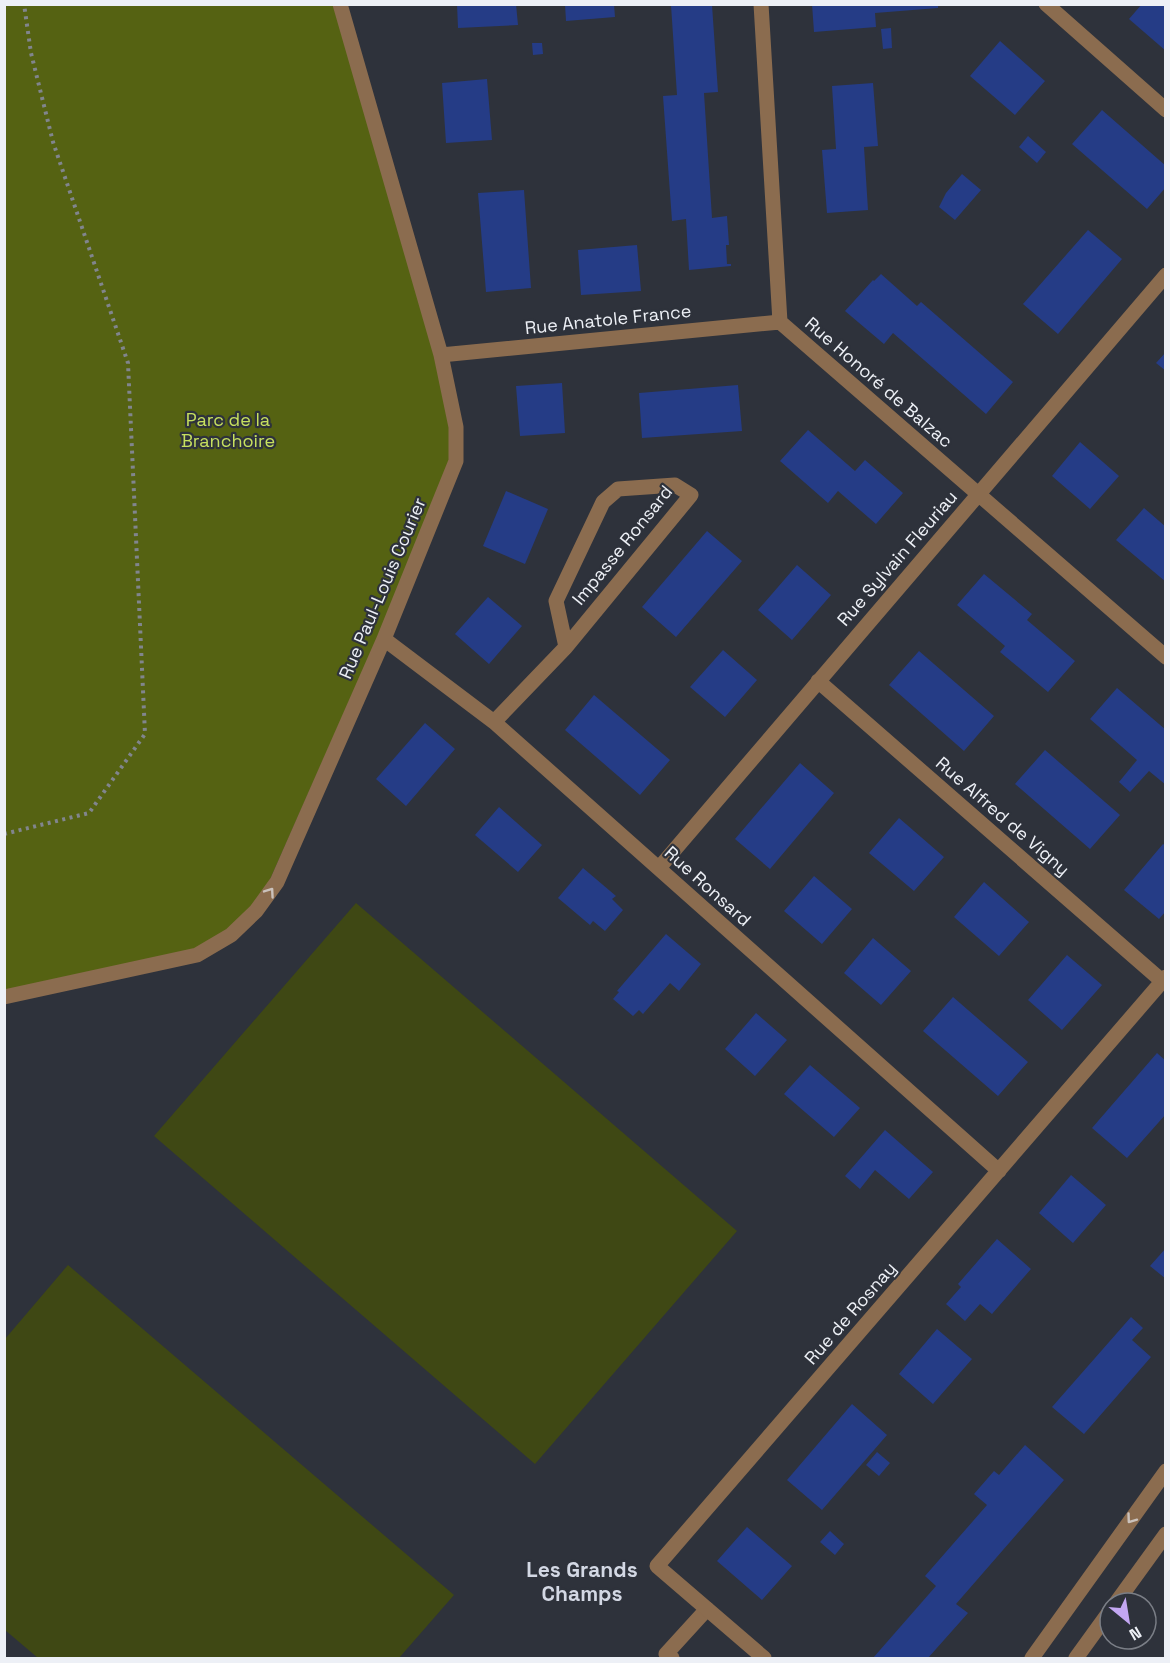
<svg xmlns="http://www.w3.org/2000/svg" width="1170" height="1663" viewBox="0 0 1170 1663" font-family="'Space Grotesk',sans-serif">
<rect width="100%" height="100%" fill="#2e323b"/>
<!-- green -->
<path fill="#3f4814" d="M356 903 737 1231 535 1464 154 1136Z
M68 1265 454 1595 399 1658H38L5 1630V1339Z"/>
<!-- forest -->
<path fill="#556212" d="M4 5H340L441 355 456 461 256 911 197 955 4 997Z"/>
<!-- building -->
<path fill="#253c86" d="M457 4H516L518 25 458 28Z
M565 4H614L615 17 566 21Z
M812 4H938V8L875 13 876 27 814 32Z
M1142 4H1166V51L1129 19Z
M671 5H712L718 92 704 93 712 218 727 216 729 245H726L727 264H731V266L689 270 686 219 672 221 663 96 677 95Z
M891 28 892 48 883 49 881 29Z
M1000 41 1045 81 1015 115 970 76Z
M532 43H542L543 54 533 55Z
M487 79 492 140 446 143 442 83Z
M873 83 878 146 864 147 868 210 827 213 822 150 836 149 832 86Z
M1102 110 1166 166V187L1147 209 1072 144Z
M1028 136 1046 152 1037 163 1019 147Z
M962 174 981 190 955 220 939 207 946 193Z
M524 190 531 288 486 292 478 193Z
M1088 230 1122 259 1058 334 1023 304Z
M637 245 641 291 581 295 578 250Z
M881 274 917 306 921 302 1013 382 986 414 893 333 884 344 845 311 873 280 874 281Z
M1166 352V371L1156 363Z
M562 383 565 433 520 436 516 386Z
M738 385 742 431 642 438 639 393Z
M808 430 855 471 865 460 903 493 876 524 838 491 828 503 780 461Z
M1080 442 1119 476 1090 509 1052 476Z
M506 491 548 509 525 564 483 546Z
M1144 508 1166 527V582L1116 540Z
M707 531 742 561 676 637 642 607Z
M797 565 831 595 792 640 758 610Z
M984 574 1032 614 1027 620 1075 661 1048 692 1000 652 1005 646 957 605Z
M488 597 522 626 489 664 455 634Z
M723 650 757 680 725 717 690 687Z
M919 651 994 716 964 751 889 685Z
M1117 688 1166 730V785L1149 771 1130 792 1119 782 1137 760 1090 719Z
M594 695 670 760 640 795 565 730Z
M425 723 455 749 406 806 376 779Z
M1045 750 1120 815 1090 849 1015 784Z
M800 763 834 793 770 869 735 839Z
M499 807 542 845 518 872 475 835Z
M899 818 944 857 914 891 869 853Z
M1163 844 1166 846V911L1159 919 1124 890Z
M583 868 616 896 612 899 623 910 605 931 593 921 590 925 558 898Z
M814 876 852 909 822 944 784 911Z
M984 882 1029 922 999 956 954 917Z
M666 934 701 964 679 991 670 983 643 1014 639 1010 633 1016 613 999 619 992 617 991Z
M873 938 911 971 881 1005 844 973Z
M1067 955 1102 985 1062 1030 1028 1000Z
M953 997 1028 1062 998 1096 923 1031Z
M756 1013 787 1040 755 1076 725 1049Z
M1157 1053 1166 1061V1114L1127 1158 1092 1128Z
M810 1065 860 1108 834 1137 784 1094Z
M885 1130 933 1172 909 1199 875 1170 860 1189 845 1176Z
M1071 1175 1106 1205 1073 1243 1039 1213Z
M997 1239 1031 1269 992 1314 980 1304 965 1321 946 1304 961 1287 958 1284Z
M1166 1248V1279L1150 1266Z
M1131 1317 1143 1328 1132 1340 1151 1357 1084 1434 1052 1407Z
M937 1329 972 1359 933 1404 899 1374Z
M852 1404 887 1435 822 1510 787 1480Z
M1025 1445 1064 1480 956 1604 968 1613 928 1658H873L936 1586 925 1576 987 1505 974 1494 994 1471 999 1475Z
M877 1452 890 1463 879 1476 866 1465Z
M747 1527 792 1566 762 1600 717 1561Z
M830 1531 844 1544 835 1555 820 1542Z"/>
<g fill="none" stroke-linecap="round" stroke-linejoin="round">
<!-- path -->
<path stroke="#81858d" stroke-width="4" stroke-dasharray="3 4.5" stroke-linecap="butt" d="M4 834 89 813 145 734 128 363 53 142 31 53 24 4"/>
<!-- lane -->
<path stroke="#8b6c4f" stroke-width="15" d="M672 1658 666 1654 707 1609"/>
<!-- street -->
<path stroke="#8b6c4f" stroke-width="15" d="M761 4 780 322 1166 657
M1046 4 1166 110
M441 355 780 322
M384 639 494 722 999 1171
M818 681 1162 981
M494 722 566 647 691 495 675 485 618 489 603 502 556 601 566 647
M659 868 1166 275
M4 997 197 955 231 935 256 911 277 882 384 639 456 461V427L441 355 340 4
M1116 1603 1166 1534
M764 1658 657 1566 1166 977
M1032 1658 1166 1471
M1076 1658 1110 1611"/>
</g>
<!-- one-way arrows -->
<defs><path id="oneway-chevron" d="M-2-3.5L2.5 0L-2 3.5" fill="none" stroke-width="1.6" stroke-linecap="round" stroke-linejoin="round" transform="scale(1.5)"/></defs>
<g stroke="#cbc2bc">
<use href="#oneway-chevron" transform="translate(270 892) rotate(-55)"/>
<use href="#oneway-chevron" transform="translate(1131 1519) rotate(126)"/>
</g>
<g text-anchor="middle" dominant-baseline="central" stroke-width="4.5" stroke-linejoin="round" paint-order="stroke">
<!-- street labels -->
<g font-size="18" fill="#edf0f6" stroke="#2e323b">
<text transform="translate(608 319) rotate(-6)">Rue Anatole France</text>
<text transform="translate(879 382) rotate(41)">Rue Honoré de Balzac</text>
<text transform="translate(622 545) rotate(-51)">Impasse Ronsard</text>
<text transform="translate(897 558) rotate(-49)">Rue Sylvain Fleuriau</text>
<text transform="translate(382 588) rotate(-67)">Rue Paul-Louis Courier</text>
<text transform="translate(1003 816) rotate(41)">Rue Alfred de Vigny</text>
<text transform="translate(708 886) rotate(42)">Rue Ronsard</text>
<text transform="translate(850 1313) rotate(-49)">Rue de Rosnay</text>
</g>
<!-- park labels -->
<g font-size="18" fill="#c7e05f" stroke="#2e323b">
<text x="228" y="419">Parc de la<tspan x="228" dy="21">Branchoire</tspan></text>
</g>
<!-- quarter labels -->
<g font-size="21" font-weight="bold" fill="#d3d8e4" stroke="#2e323b">
<text x="582" y="1569">Les Grands<tspan x="582" dy="24">Champs</tspan></text>
</g>
</g>
<!-- border -->
<rect width="1170" height="1663" fill="none" stroke="#edf0f6" stroke-width="12"/>
<!-- north arrow -->
<g transform="translate(1128 1621) rotate(150)"><circle r="28" fill="#2e323b" stroke="#7a7e86" stroke-width="1.5"/>
<path d="M0-4.5L10 22L0 15L-10 22Z" fill="#c3a7f2"/>
<text y="-9" font-size="16" font-weight="bold" text-anchor="middle" fill="#edf0f6">N</text>
</g>
</svg>
